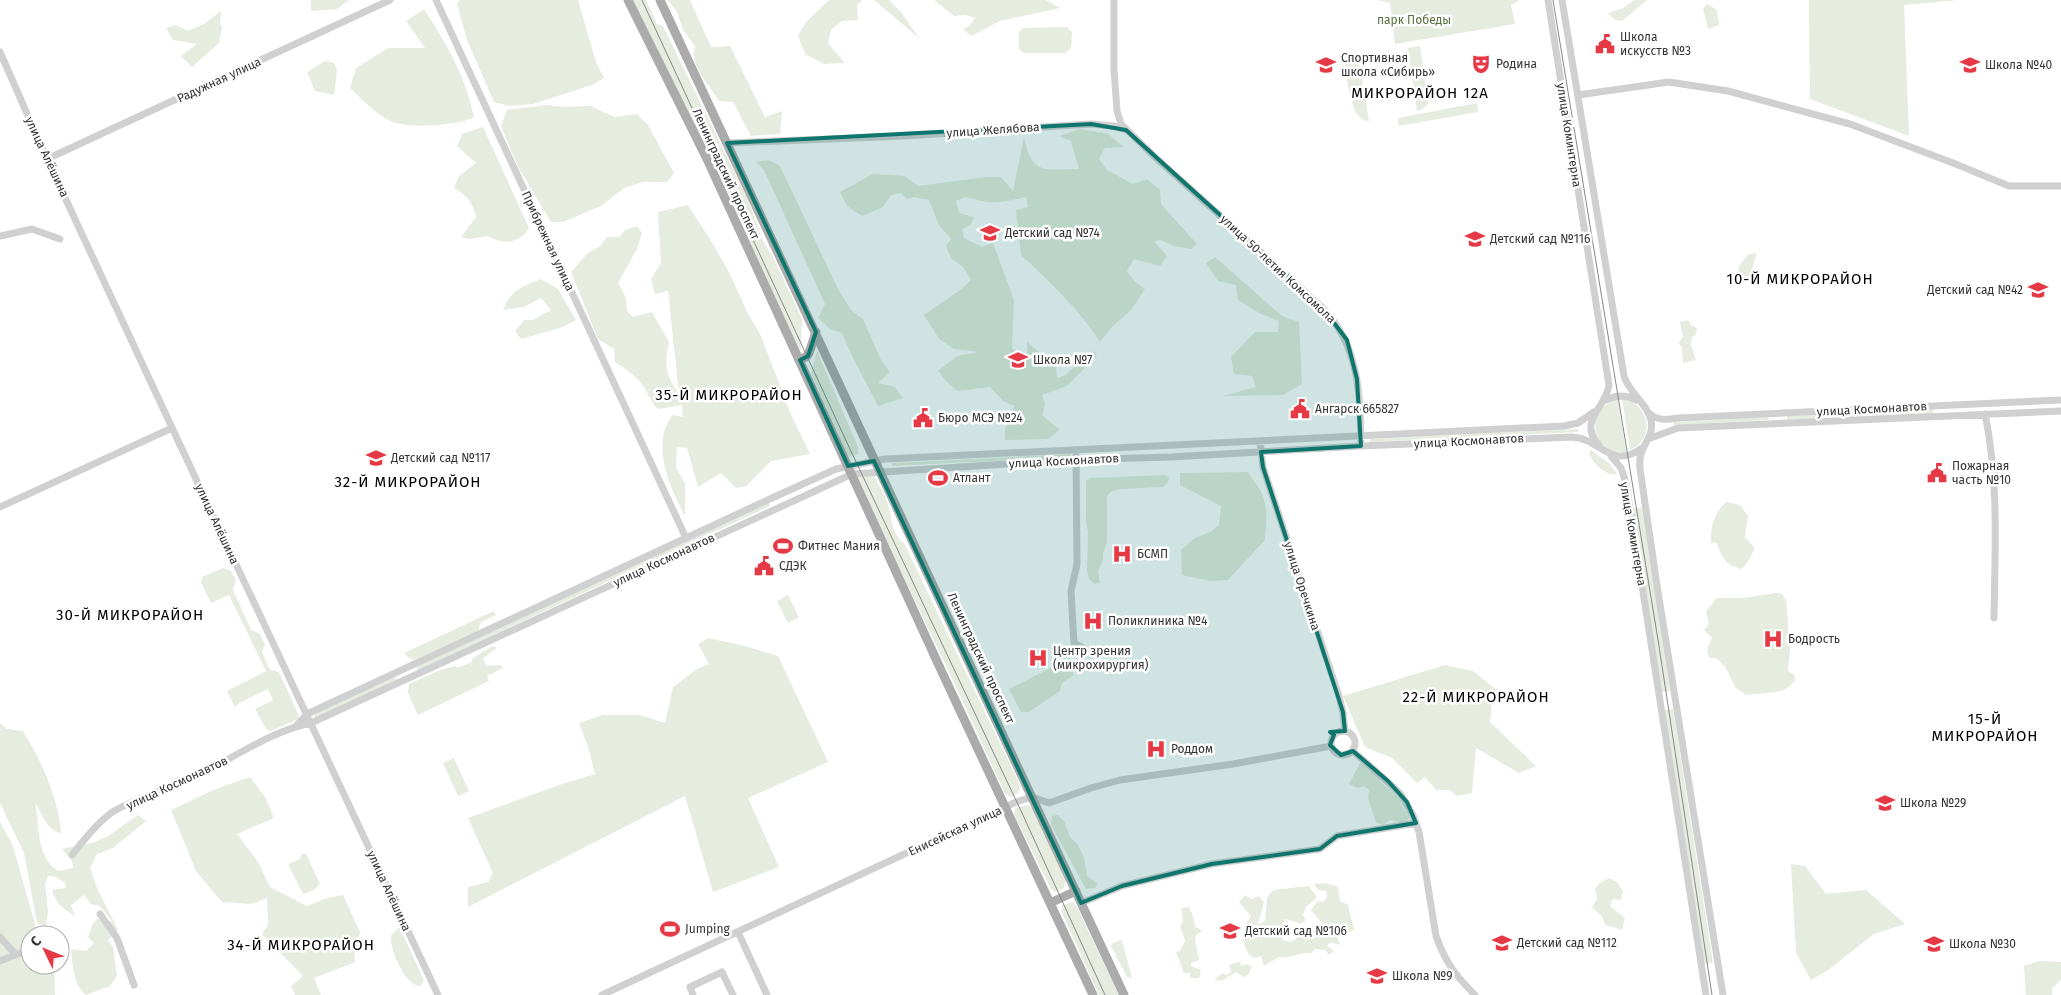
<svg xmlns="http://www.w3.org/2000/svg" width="2061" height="995" viewBox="0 0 2061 995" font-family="'Fira Sans',sans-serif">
<rect width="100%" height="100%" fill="#fff"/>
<!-- green -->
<path fill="#e6ecdf" d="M311 0H349L337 9 311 11Z
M460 0H578L596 62 604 78 592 85 533 104 509 106 494 102 467 40 457 4Z
M633 0H646L657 24 663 26 749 202 762 239 773 257 802 319 801 350H798L733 203Z
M668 0H690L711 47 730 46 765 117 782 111 780 134 751 136 733 102 719 101C710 85 688 65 695 46L683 30 677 12Z
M829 0H862L857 6 858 20 842 21 831 30 828 43 845 63 824 64 805 54 798 35 807 21Z
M874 0H889L901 12 919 38Z
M934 0H1046L1060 8 1000 21 971 36 963 29 969 26 975 18 966 15 954 16Z
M1377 0H1520L1511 5 1515 24 1395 44 1390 3Z
M1634 0H1647L1622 21 1614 19 1608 13 1623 8Z
M1809 0H1959L1904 5 1909 136 1810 99Z
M1707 4 1717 10 1719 25 1708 29 1703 9Z
M424 9C447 45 465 75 474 117 459 126 405 129 390 121 375 113 362 99 350 88L356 68 388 48H425L406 21Z
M221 11 220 23 222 28 219 43 192 67 181 56 197 44 173 40 166 28 176 25 188 31 204 24Z
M1067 27 1072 32 1071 48 1065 53H1023L1019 49V31L1024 28Z
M1420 46 1428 104 1421 110 1417 111 1408 48Z
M1358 57 1369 121C1349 122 1347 73 1344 58Z
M325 61 334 63 337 70 334 95 315 91 307 72Z
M1477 103 1478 112 1399 126 1398 118Z
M546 105 562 107 590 106 615 117 637 114 648 125 674 173 667 182H643L624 188 601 206 563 222H551L518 167 501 126 507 110Z
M483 127 529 228C520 244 502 245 488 236L469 239 461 237 476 217C472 202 468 196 454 188L459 176 476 163 457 146 462 134Z
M1080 129 1108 134 1124 147 1105 148 1099 159 1107 170 1133 184 1147 179 1160 190 1161 204 1197 244 1191 249 1174 246 1161 240 1154 241 1167 256 1160 266 1134 259 1127 271 1135 282 1145 289 1131 310 1112 327 1100 342C1079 309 1049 281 1021 255L1016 210 1028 207 1026 197C1000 203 992 205 966 197L956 201 959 213 974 217 971 224 962 230 964 238 982 247 993 243 1014 300 1012 346 1016 356 1027 357V341L1056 368 1057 378 1065 375 1093 351 1097 355 1067 386 1042 395 1045 404 1042 415 1060 430 1048 439 1005 440V428L1013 419 1010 412 1015 406 1003 401 990 387 958 391 948 383 938 371 957 356 979 352 954 349 939 339 924 315 963 288 971 280 963 267 951 258 946 246 951 239 939 225 929 200 914 197 907 199 901 193 891 195 883 207 862 216 847 206 840 192 873 174 905 176 918 186 986 177H1001L1013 191 1024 137C1032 176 1044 169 1079 169L1071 141 1059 136Z
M769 160 780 166 838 289 851 310 863 319 881 360 890 372 878 383 895 387 903 398 878 406C866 381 852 359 842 333L830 329 818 318 825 304 764 170 756 162Z
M688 205 713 244 731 276 747 312 761 336 790 412 810 454 771 461 746 486 736 488 721 473 698 487 687 448 677 447 676 468 685 483V516C673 493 659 464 663 437 664 429 668 422 672 415L683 417 682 405 658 409C651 402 650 397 645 389 638 377 626 369 615 362L614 349 598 339 571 272 588 253 600 246 607 237H620L625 230 637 226 642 233 637 249 618 283 626 298 627 311 633 317 652 312 669 342C664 365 665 374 679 394L668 291 655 294 651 279 661 263 658 212Z
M1757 253 1748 281 1737 274 1740 264 1749 254Z
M1215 257 1282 316 1299 322 1302 384 1283 395 1223 396 1256 387 1252 376 1234 374 1231 357 1255 332H1278L1279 321 1261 314 1238 300 1236 285 1218 281 1206 263Z
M541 279 558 289 576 320 563 327 521 339 515 331 524 320H533L551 310 541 298 524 307 503 310C512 289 521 287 541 279Z
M1688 320 1691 325 1697 328 1696 335 1692 337 1691 345 1696 360 1683 363 1682 347 1678 343 1683 337 1680 322Z
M817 351 858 447V454L848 458 811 373Z
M1618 399 1626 452C1590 455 1583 409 1618 399Z
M1622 399C1649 403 1657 438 1630 450Z
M1933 410V414L1787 420V416Z
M1768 417 1769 420 1673 425 1674 422Z
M1578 429V432L1370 442V439Z
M1591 450 1610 464 1617 474C1606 476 1591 463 1589 452Z
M1071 454 1072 457 892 466V463Z
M1248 472C1251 478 1256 483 1259 488 1269 504 1266 523 1265 540L1228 580 1210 581 1182 575 1181 550 1195 538 1211 532 1219 525 1221 506 1180 485V473Z
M854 474 874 476C879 485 885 495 888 504 892 517 891 534 904 543L1020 785 1018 793 1011 797 1005 794 951 676Z
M1165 475 1169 477 1168 482 1163 487 1120 489 1110 492 1107 497V542L1103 553V560L1098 571 1100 583 1095 584 1089 579 1087 571 1088 531 1086 524V481L1090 478Z
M1726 502 1740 505 1748 516 1745 537 1755 548 1749 560 1742 569C1725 566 1722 556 1716 542L1711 543C1711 526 1713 514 1726 502Z
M769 503 770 506 418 670 416 667Z
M1633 508H1642L1670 691 1661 692Z
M223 568 231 571 236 580 233 590 251 630 260 634 265 644 262 652 270 670 279 672 299 716 298 719 271 731 266 729 255 709 273 700 268 689 239 703 235 707 227 691 266 671 229 595 211 603 201 583 202 577Z
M1776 593 1782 594 1786 600 1790 649 1788 671 1795 675V681L1786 689 1777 692 1746 695 1735 687 1726 668 1716 658H1710C1705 651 1708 646 1712 638L1704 630 1709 624 1706 611 1717 598H1743Z
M788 595 799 617 788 623 777 601Z
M494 611 496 615 481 622 478 631 414 660 408 657 404 653Z
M708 638 745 646 778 656 828 762 748 798 779 867 713 892 685 796 468 907V887L488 882 493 873 468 818 559 785 595 774 588 747 579 723 603 715H640L665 723 673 687 697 669 709 664 698 644Z
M492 646 497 648 483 658 486 666 501 665 503 668 487 676 489 681 418 715 408 693 409 684 440 670 456 666 457 668 472 662V659Z
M1070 658 1074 675 1062 683 1060 691 1029 712H1021L1009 689Z
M1445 665 1473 671 1503 695 1492 704 1490 722 1536 766 1519 773 1476 748 1472 793 1457 796 1449 790H1436L1425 777 1417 783 1392 758 1365 747 1343 696Z
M395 677 397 681 316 718 314 714Z
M1673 709 1713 963 1704 964 1664 710Z
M0 723 7 729 23 731C42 762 58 797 61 833 47 831 42 813 35 803 40 826 36 857 58 871L73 868 72 861 62 849 95 842 108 836 138 815 146 821 113 848 97 854 90 868 97 888 118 930 108 940 113 947 117 976 110 986 86 995C74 986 72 963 71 949L86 951 94 943 88 937 93 923 98 918 105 926 112 921 100 906 91 904 84 895 71 905 75 916C62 908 56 904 52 890L66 888 65 883 56 877 48 876 45 884 48 910 46 927 37 923 24 853 0 803Z
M454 758 469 791 458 796 443 763Z
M1360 763C1371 767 1377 779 1386 787 1390 790 1395 791 1398 796 1403 805 1401 807 1410 816L1406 823 1389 820 1384 825 1376 823 1368 798 1369 790 1364 786 1358 788 1349 784Z
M250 777 265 797 274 818 237 834 258 862 270 887 307 906 327 898 343 895 360 932 354 951 355 962 314 978 321 995H295L291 986 303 976 262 934 268 925 267 898 251 904 222 902 196 871 171 810 216 789Z
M1027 805 1032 807 1066 880 1064 888 1056 892 1051 889 1014 815 1015 808Z
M1058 815 1064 821 1070 837 1078 845 1084 857 1087 876 1098 884 1095 888 1086 889 1051 825 1052 816Z
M0 822 13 846 38 935H30V965H51L54 971 55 995H0Z
M302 854H306L320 884 314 890 303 894 288 864 300 859Z
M1791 864 1805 866 1826 894 1866 890 1905 924 1874 934 1828 970 1811 980 1796 953Z
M1609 878 1617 882 1623 891 1621 900 1613 899 1610 906 1625 918 1622 930 1605 925 1602 916 1592 908 1597 899 1595 889 1600 883Z
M1326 883 1338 887 1340 901 1348 905 1354 930 1348 933 1342 927 1336 933 1340 945 1330 942 1327 946 1334 951 1329 955 1325 950 1315 949 1311 953C1299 952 1290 959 1279 957L1264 966 1261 956 1254 958C1239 948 1242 930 1251 916L1239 902 1245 895 1251 899 1259 896 1264 902 1258 924 1265 921 1267 898 1273 890 1309 886 1317 897 1306 907 1303 915 1306 920 1301 924 1286 919C1279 926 1280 931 1283 940L1291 942 1296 939 1298 933 1308 930 1317 931 1323 924 1311 910 1318 901 1323 902 1327 897 1326 891 1318 890 1314 884Z
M1073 902 1077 907 1119 995H1099L1061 911 1062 905Z
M1189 907 1193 916 1195 927 1200 929 1202 932 1197 934 1195 938 1199 960 1191 963V966L1201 970 1199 978H1190V973H1184L1176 952 1180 951 1185 941 1180 926 1183 921 1181 908Z
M398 928H400L424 980 421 986C405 987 389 948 391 935Z
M1122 940 1132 978 1127 977 1111 946 1113 943Z
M2039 961 2061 962V980L2052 988V995H2026L2024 966Z
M1240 962 1241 966 1248 964 1252 967 1249 974 1244 977 1236 972 1221 981 1214 980 1223 973 1226 975 1231 972 1229 966 1234 963Z"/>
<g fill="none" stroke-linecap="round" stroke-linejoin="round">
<!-- minor -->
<path stroke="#d0d0d0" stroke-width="7" d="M436 0 686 538
M1114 0V70L1117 111 1121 124 1156 158 1322 307C1360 346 1360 395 1361 446
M1548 0 1609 385C1606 408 1577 421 1599 445
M1562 0 1624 376C1629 393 1647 403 1651 420 1655 440 1637 445 1640 469L1658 592 1723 995
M0 52 47 159 174 432 438 995
M1578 95 1669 82 1728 91 1850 124 1953 163 2009 186H2061
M727 143 905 136 1091 124 1114 126 1126 130
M47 159 390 0
M0 236 32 229 60 239
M1604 401C1615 395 1625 394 1636 400
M1649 413C1658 421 1666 420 1678 418L2061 400
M1985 414C1999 481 1995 550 1994 618
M1648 439 1678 428 2061 411
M1260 441 1263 467 1339 696 1343 712 1345 731
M1076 456 1077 564 1071 591 1074 643 1087 650
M1611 456 1621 468 1626 483 1706 995
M0 507 172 428
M295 727 307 714 772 498 836 469 885 459 1564 426 1578 423 1594 412
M1331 743a12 12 0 1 1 24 0a12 12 0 1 1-24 0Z
M1353 751 1400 793 1413 815 1419 832 1436 936C1445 962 1456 976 1475 995
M72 855C83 841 96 824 111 813 133 799 165 790 189 779 229 762 267 732 311 723L852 474 1066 460 1171 457 1361 446 1572 437C1600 438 1611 471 1642 448
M1081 903 1122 886 1212 864 1320 849 1337 836 1416 823
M100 914 117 938 134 985
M738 932 767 995
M0 937 16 955
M0 961 30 949
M602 995 1016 802 1032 797 1049 803 1091 788 1120 780 1233 764 1331 746
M693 995 690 987 722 972 733 995"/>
<!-- major -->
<path stroke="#ababab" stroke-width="9" d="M628 0 707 159 941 670 1093 995
M660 0 1124 995
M800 360 807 356 809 353 816 332
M1050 903 1076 891"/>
<!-- tram -->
<path stroke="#888" stroke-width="1" d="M642 0 849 447 1022 813 1105 995
M1553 0 1659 646 1712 995"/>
</g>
<!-- marked area -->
<path fill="#0f766e" fill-opacity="0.2" stroke="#0f766e" stroke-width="4" stroke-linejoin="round" d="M1091 124 1126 130 1322 307 1347 340 1357 379 1361 446 1261 452 1263 467 1343 712 1345 731 1330 732 1334 735 1330 745 1341 755 1353 751 1388 781 1407 802 1416 823 1337 836 1320 849 1212 864 1122 886 1081 903 874 461 848 466 800 360 808 356 816 332 727 143Z"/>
<!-- icons -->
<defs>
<symbol id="civic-bare" viewBox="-9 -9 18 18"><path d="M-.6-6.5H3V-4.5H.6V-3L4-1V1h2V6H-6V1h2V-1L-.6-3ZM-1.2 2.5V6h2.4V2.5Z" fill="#e63946" stroke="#fff" stroke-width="2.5" paint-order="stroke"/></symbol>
<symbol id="theatre-bare" viewBox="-9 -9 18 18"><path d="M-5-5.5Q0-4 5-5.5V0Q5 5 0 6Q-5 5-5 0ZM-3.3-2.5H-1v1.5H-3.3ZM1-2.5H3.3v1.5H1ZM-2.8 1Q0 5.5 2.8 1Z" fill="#e63946" stroke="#fff" stroke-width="2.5" paint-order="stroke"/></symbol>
<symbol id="school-bare" viewBox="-9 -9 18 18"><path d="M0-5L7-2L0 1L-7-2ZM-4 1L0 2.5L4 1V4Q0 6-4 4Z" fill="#e63946" stroke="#fff" stroke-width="2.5" paint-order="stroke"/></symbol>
<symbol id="stadium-bare" viewBox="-9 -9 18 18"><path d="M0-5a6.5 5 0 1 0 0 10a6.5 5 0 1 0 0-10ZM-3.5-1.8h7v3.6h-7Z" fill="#e63946" stroke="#fff" stroke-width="2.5" paint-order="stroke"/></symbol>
<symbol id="hospital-bare" viewBox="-9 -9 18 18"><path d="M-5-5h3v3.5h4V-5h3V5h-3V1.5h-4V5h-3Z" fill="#e63946" stroke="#fff" stroke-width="2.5" paint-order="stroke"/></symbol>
</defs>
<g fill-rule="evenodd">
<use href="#civic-bare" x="1591" y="30" width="28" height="28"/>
<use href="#theatre-bare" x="1467" y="50" width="28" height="28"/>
<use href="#school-bare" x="1312" y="51" width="28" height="28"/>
<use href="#school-bare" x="1956" y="51" width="28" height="28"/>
<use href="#school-bare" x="976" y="219" width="28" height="28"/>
<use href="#school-bare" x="1461" y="225" width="28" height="28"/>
<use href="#school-bare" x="2024" y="276" width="28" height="28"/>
<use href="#school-bare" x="1004" y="346" width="28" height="28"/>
<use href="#civic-bare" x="1286" y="395" width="28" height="28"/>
<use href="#civic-bare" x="909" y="404" width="28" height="28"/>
<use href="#school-bare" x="362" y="444" width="28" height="28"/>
<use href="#civic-bare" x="1923" y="459" width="28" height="28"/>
<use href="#stadium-bare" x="924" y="464" width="28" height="28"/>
<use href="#stadium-bare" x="769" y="532" width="28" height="28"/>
<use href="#hospital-bare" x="1108" y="540" width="28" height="28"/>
<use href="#civic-bare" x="750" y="552" width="28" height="28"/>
<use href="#hospital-bare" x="1079" y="607" width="28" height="28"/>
<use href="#hospital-bare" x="1759" y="625" width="28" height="28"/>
<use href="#hospital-bare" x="1024" y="644" width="28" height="28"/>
<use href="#hospital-bare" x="1142" y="735" width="28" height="28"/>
<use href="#school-bare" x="1871" y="789" width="28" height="28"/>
<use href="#stadium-bare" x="656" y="915" width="28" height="28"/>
<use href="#school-bare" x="1216" y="917" width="28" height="28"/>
<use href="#school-bare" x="1488" y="929" width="28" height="28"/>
<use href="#school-bare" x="1920" y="930" width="28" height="28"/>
<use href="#school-bare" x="1363" y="962" width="28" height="28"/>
</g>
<g text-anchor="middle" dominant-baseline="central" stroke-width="5" stroke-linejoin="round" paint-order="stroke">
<!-- park labels -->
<g font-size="12" fill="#56703f" stroke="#fff">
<text x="1414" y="20">парк Победы</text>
</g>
<!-- poi labels -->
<g font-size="12" fill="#333" stroke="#fff" text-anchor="start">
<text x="1620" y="37">Школа<tspan x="1620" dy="14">искусств №3</tspan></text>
<text x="1341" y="58">Спортивная<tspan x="1341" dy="14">школа «Сибирь»</tspan></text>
<text x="1496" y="64">Родина</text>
<text x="1985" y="65">Школа №40</text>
<text x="1005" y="233">Детский сад №74</text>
<text x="1490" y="239">Детский сад №116</text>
<text x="2023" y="290" text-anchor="end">Детский сад №42</text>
<text x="1033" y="360">Школа №7</text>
<text x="1315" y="409">Ангарск 665827</text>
<text x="938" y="418">Бюро МСЭ №24</text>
<text x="391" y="458">Детский сад №117</text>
<text x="1952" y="466">Пожарная<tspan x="1952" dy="14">часть №10</tspan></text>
<text x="953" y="478">Атлант</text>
<text x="798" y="546">Фитнес Мания</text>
<text x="1137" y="554">БСМП</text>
<text x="779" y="566">СДЭК</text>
<text x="1108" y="621">Поликлиника №4</text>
<text x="1788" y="639">Бодрость</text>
<text x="1053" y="651">Центр зрения<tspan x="1053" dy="14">(микрохирургия)</tspan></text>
<text x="1171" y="749">Роддом</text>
<text x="1900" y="803">Школа №29</text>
<text x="685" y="929">Jumping</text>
<text x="1245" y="931">Детский сад №106</text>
<text x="1517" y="943">Детский сад №112</text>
<text x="1949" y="944">Школа №30</text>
<text x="1392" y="976">Школа №9</text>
</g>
<!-- street labels -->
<g font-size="12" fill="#333" stroke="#fff">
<text transform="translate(219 80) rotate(-25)">Радужная улица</text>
<text transform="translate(993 130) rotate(-4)">улица Желябова</text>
<text transform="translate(1569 135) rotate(81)">улица Коминтерна</text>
<text transform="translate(47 157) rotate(65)">улица Алёшина</text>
<text transform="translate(726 174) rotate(65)">Ленинградский проспект</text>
<text transform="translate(548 241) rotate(65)">Прибрежная улица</text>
<text transform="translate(1278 269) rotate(43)">улица 50-летия Комсомола</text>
<text transform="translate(1872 409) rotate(-3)">улица Космонавтов</text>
<text transform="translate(1469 441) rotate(-3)">улица Космонавтов</text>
<text transform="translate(1064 461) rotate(-3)">улица Космонавтов</text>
<text transform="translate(217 524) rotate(65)">улица Алёшина</text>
<text transform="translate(1633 534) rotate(80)">улица Коминтерна</text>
<text transform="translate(664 560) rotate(-25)">улица Космонавтов</text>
<text transform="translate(1302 586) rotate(72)">улица Оречкина</text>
<text transform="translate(981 658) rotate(65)">Ленинградский проспект</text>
<text transform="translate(177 783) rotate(-25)">улица Космонавтов</text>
<text transform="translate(955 831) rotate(-25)">Енисейская улица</text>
<text transform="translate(389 891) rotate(65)">улица Алёшина</text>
</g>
<!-- quarter labels -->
<g font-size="15" letter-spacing="1" fill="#000" stroke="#fff">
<text x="1420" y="93">МИКРОРАЙОН 12А</text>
<text x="1800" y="279">10-Й МИКРОРАЙОН</text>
<text x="729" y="395">35-Й МИКРОРАЙОН</text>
<text x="408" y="482">32-Й МИКРОРАЙОН</text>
<text x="130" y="615">30-Й МИКРОРАЙОН</text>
<text x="1476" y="697">22-Й МИКРОРАЙОН</text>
<text x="1985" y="719">15-Й<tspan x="1985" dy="17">МИКРОРАЙОН</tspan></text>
<text x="301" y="945">34-Й МИКРОРАЙОН</text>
</g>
</g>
<!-- north arrow -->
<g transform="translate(45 950) rotate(313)"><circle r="24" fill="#ffffff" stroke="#adadad"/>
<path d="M0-4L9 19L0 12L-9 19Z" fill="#e63946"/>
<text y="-8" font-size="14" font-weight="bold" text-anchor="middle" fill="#333333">С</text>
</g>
</svg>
